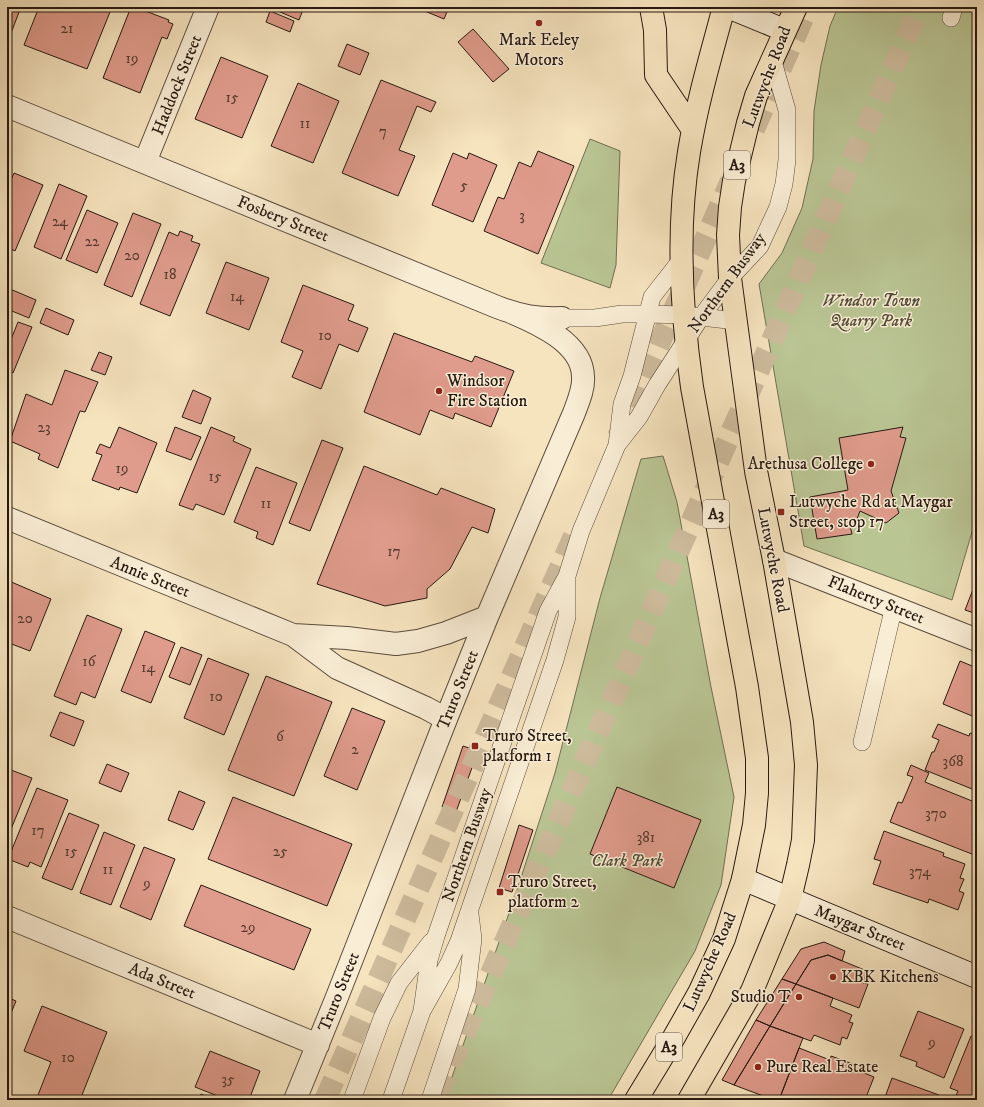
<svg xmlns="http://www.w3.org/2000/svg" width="984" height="1107" viewBox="0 0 984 1107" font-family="'IM FELL DW Pica',serif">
<rect width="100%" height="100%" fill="#f6e4bf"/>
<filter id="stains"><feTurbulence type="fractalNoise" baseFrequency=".005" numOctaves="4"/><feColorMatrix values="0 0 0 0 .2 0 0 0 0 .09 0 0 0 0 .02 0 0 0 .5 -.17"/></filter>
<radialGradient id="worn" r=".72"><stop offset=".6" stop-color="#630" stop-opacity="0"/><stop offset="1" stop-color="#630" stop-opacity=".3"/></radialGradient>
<!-- green -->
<path fill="#bac594" stroke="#706f52" d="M838 7H977V515L952 600 804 546 759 284 782 253 802 208 813 159 814 111 821 65 830 26Z
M590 139 620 151 616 265 610 288 541 263Z
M663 456 677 502 711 687 734 797 721 885 695 951 608 1100H444L516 893 555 773 600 598 641 459Z"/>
<!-- building -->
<path fill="#df9b8b" stroke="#271910" d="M7 7H21L11 33 7 32Z
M39 7H61L71 11 73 7H112L87 69 24 45Z
M131 7H135L169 20 168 22 173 24 167 39 162 37 140 93 103 78Z
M268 7H304L299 20Z
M415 7H449L444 19Z
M270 11 294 21 290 32 266 22Z
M473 29 509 69 493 82 458 42Z
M347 44 369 53 360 75 338 66Z
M221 57 268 76 242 138 195 119Z
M381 80 436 102 431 112 417 106 399 150 415 156 398 196 342 173Z
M298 83 339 101 313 163 271 146Z
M538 151 574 166 538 254 484 231 498 197 504 199 519 162 531 167Z
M453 153 467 159 469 153 497 165 473 222 432 205Z
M7 163 11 164 7 173Z
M14 173 43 185 15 251 7 247V189Z
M59 184 87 196 61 259 34 247Z
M87 210 118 223 97 273 66 260Z
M133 213 161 224 132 297 104 285Z
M180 231 193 236 191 241 200 244 170 316 140 304 169 232 178 236Z
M226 262 269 278 249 330 206 313Z
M303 285 354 305 348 320 368 328 358 352 339 344 321 389 292 377 303 351 281 342Z
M10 289 36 300 29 318 7 309V296Z
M46 308 74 320 68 335 40 323Z
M18 322 32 327 13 373 7 370V341L10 342Z
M394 333 472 362 475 356 514 371 491 427 455 413 453 419 430 410 420 435 364 412Z
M99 352 112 357 105 375 91 370Z
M65 370 98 382 85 412 80 411 58 468 38 459 40 454 10 441 26 394 52 405Z
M193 390 211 398 201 424 182 417Z
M119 427 157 443 137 493 120 487 119 490 92 480 102 455 96 453 100 444 110 448Z
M175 427 201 437 191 460 166 451Z
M211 427 235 437 233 441 251 449 224 515 196 504 193 510 179 505Z
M903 427 900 437 906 438 891 491 899 513 886 523 860 511 854 527 850 526 852 534 817 539 810 497 848 490 839 438Z
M322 440 343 448 310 531 289 523Z
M364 466 437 495 441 488 495 509 488 533 472 527 450 569 427 589V598L385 606 317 584Z
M256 467 297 483 273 545 256 538 258 532 234 522Z
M977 579V614L965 610Z
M9 581 51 599 30 651 9 643 11 638 7 637V587Z
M87 615 122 629 95 698 81 692 76 705 54 696Z
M145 631 175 643 151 703 121 691Z
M181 647 202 655 190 685 169 677Z
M208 658 249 674 224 735 184 718Z
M960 661 977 668V718L943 704Z
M266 676 332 702 294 796 228 770Z
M352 708 385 721 357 790 324 776Z
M60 712 84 721 74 746 50 736Z
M938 724 969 736 970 733 977 736V791L925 770 932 752H934L939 740 932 737Z
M463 746 478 751 456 812 442 807Z
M107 764 129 773 121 792 99 783Z
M911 765 929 773 925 782 977 803V822L972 835 977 837V856L890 822 898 802 902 803 913 777 907 775Z
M11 770 32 778 7 839V780Z
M617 787 701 820 674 888 590 854Z
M37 788 68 800 41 867 30 862 28 867 8 859Z
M179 791 205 802 193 830 168 820Z
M233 797 352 844 327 906 208 859Z
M69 813 99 825 72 890 42 878Z
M519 825 533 830 512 892 499 888Z
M884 831 944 853 943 856 965 864 960 878 964 879 959 891 964 893 958 910 929 899 928 903 873 884 881 861 874 859Z
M104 832 135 845 111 905 80 893Z
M144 847 175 859 151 920 120 907Z
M201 885 311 929 294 970 184 926Z
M824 942 845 951 842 961 828 955 811 960 796 984 782 979 801 949Z
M828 955 867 971 863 983 868 984 859 1008 796 984 811 960Z
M782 979 796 984 770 1026 756 1020Z
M796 984 833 998 830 1006 852 1015 849 1022 853 1023 847 1039 842 1037 840 1045 814 1035 811 1041 770 1026Z
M7 997 16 1001 7 1023Z
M42 1006 107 1032 80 1100H36L51 1062 24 1051Z
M918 1011 964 1029 944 1078 916 1066 917 1062 900 1056Z
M756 1020 770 1026 734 1085 722 1080Z
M770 1026 803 1038 779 1100H774L734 1085Z
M971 1036 977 1038V1100H954L958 1091 950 1088Z
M799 1048 830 1060 831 1056 853 1064 852 1068 874 1077 865 1100H779Z
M210 1051 260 1071 249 1100H228L195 1087Z
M892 1078 939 1095 937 1100H884Z
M201 1094 216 1100H198Z"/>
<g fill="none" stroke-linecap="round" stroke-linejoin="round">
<!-- highway-tunnel -->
<path stroke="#cdbb9c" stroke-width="22" stroke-dasharray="22 11" stroke-linecap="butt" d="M754 129 808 7
M618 437 731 181
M437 1095 920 7
M325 1100 574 536"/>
<defs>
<path id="lane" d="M951 18 954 7
M562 318H595L622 314H647L684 315 736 321
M617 445 639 417 657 385 701 317 730 278 760 246 778 207 784 184 787 160V110L772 58
M862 742 894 606
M422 1011 429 960 436 936 548 611 567 576 581 531 617 445 622 404 632 376 652 297 681 260
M352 1100 382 1018 399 983 431 942
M391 1100 422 1011 449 963 459 941 555 660 567 617V578
M430 1100 467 989 473 939 470 914"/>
<path id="street" d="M7 106 497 307C520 316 538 319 562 318
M145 162 208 7
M7 518 293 635 337 668 426 708 446 719
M774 560 977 640
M293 635 347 638 396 644 418 641 446 633 487 617
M7 917 318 1045
M295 1100 337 997 446 719 487 617 574 413C578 402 584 389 583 377 583 343 537 323 511 312"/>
<path id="secondary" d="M728 7 784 30
M743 879 977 977"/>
<path id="highway" d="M651 7 655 30 656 75 693 130
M636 1100 673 1039 699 993 724 939 743 879 754 825 757 793V758L747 687 692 387C681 310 676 230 689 152 697 103 711 55 724 7
M689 1100 752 991 790 899 798 865 803 840 806 765 802 722 774 560 756 471 730 278 728 235 730 207 734 181 748 123 756 96 796 7"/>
</defs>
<!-- lane casing -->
<use href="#lane" stroke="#5b4c3c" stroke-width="18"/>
<!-- street casing -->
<use href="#street" stroke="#5b4c3c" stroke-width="24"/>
<!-- secondary casing -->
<use href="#secondary" stroke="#271910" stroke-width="24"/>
<!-- highway casing -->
<use href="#highway" stroke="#271910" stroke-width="24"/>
<!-- lane -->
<use href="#lane" stroke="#f9edd5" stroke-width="17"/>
<!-- street -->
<use href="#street" stroke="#f9edd5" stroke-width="22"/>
<!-- secondary -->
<use href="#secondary" stroke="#f9edd5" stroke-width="22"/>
<!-- highway -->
<use href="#highway" stroke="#f6e4bf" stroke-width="22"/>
</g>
<!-- markers -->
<g fill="#8f2418" stroke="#f9edd5" stroke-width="1.5">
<circle cx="539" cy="23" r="4"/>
<circle cx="439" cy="391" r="4"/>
<circle cx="871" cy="464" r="4"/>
<rect x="777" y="508" width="8" height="8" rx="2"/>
<rect x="471" y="742" width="8" height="8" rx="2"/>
<rect x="496" y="888" width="8" height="8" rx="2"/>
<circle cx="833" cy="977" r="4"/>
<circle cx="799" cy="997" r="4"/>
<circle cx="758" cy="1067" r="4"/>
</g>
<g text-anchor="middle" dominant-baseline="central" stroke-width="3" stroke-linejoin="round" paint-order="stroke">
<!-- number labels -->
<g font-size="15" fill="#553a2f">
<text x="67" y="28">21</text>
<text x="132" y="58">19</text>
<text x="232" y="97">15</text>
<text x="305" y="123">11</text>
<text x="383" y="131">7</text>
<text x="464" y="185">5</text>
<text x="522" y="215">3</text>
<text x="60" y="221">24</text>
<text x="92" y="241">22</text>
<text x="132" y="255">20</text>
<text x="170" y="274">18</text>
<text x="237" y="296">14</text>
<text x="325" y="335">10</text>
<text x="44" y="427">23</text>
<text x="122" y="468">19</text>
<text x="215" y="476">15</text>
<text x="266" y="503">11</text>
<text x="394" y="551">17</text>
<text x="25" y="618">20</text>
<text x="89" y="661">16</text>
<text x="148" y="667">14</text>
<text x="216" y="696">10</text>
<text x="280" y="736">6</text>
<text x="355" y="749">2</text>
<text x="953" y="761">368</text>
<text x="936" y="813">370</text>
<text x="38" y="830">17</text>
<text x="646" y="837">381</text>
<text x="71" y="851">15</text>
<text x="280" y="851">25</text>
<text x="108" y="869">11</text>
<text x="920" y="871">374</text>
<text x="147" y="883">9</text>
<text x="248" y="927">29</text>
<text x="932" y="1042">9</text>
<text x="68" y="1057">10</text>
<text x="228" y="1079">35</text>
</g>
<!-- shield labels -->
<g fill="#f9edd5" stroke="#66594b" stroke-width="1">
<rect x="724" y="151" width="26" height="28" rx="3"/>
<rect x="703" y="500" width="26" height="28" rx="3"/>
<rect x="656" y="1033" width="26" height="28" rx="3"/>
</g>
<g font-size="16" font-weight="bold" fill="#271910">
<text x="737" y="165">A3</text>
<text x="716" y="514">A3</text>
<text x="669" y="1047">A3</text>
</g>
<!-- poi labels -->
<g font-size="17" fill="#271910" stroke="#f9edd5" text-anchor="start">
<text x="539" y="40" text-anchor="middle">Mark Eeley<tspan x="539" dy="20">Motors</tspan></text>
<text x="447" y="381">Windsor<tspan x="447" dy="20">Fire Station</tspan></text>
<text x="863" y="464" text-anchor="end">Arethusa College</text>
<text x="789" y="502">Lutwyche Rd at Maygar<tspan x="789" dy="20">Street, stop 17</tspan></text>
<text x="483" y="736">Truro Street,<tspan x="483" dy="20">platform 1</tspan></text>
<text x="508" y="882">Truro Street,<tspan x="508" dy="20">platform 2</tspan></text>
<text x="841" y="977">KBK Kitchens</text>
<text x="791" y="997" text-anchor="end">Studio T</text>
<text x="766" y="1067">Pure Real Estate</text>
</g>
<!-- street labels -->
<g font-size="17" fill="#271910" stroke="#f9edd5">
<text transform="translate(767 77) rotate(-69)">Lutwyche Road</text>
<text transform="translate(177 85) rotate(-68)">Haddock Street</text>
<text transform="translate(283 219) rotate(22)">Fosbery Street</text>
<text transform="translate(727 283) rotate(-54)">Northern Busway</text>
<text transform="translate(773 560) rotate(79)">Lutwyche Road</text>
<text transform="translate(150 577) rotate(22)">Annie Street</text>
<text transform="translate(876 600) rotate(22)">Flaherty Street</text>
<text transform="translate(458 690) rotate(-68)">Truro Street</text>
<text transform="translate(467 845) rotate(-71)">Northern Busway</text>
<text transform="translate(860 928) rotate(22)">Maygar Street</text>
<text transform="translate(710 962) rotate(-66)">Lutwyche Road</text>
<text transform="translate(162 981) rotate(22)">Ada Street</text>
<text transform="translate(339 992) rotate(-68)">Truro Street</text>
</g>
<!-- park labels -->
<g font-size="17" font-style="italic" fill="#534d38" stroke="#f9edd5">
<text x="871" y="301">Windsor Town<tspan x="871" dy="20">Quarry Park</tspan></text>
<text x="627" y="861">Clark Park</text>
</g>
</g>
<!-- margin -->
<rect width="984" height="1107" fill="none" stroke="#f6e4bf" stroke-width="24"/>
<rect x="8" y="8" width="968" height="1091" fill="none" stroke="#271910" stroke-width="2"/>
<rect x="12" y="12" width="960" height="1083" fill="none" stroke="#271910"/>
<rect width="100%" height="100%" filter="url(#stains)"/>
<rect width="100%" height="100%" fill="url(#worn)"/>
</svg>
